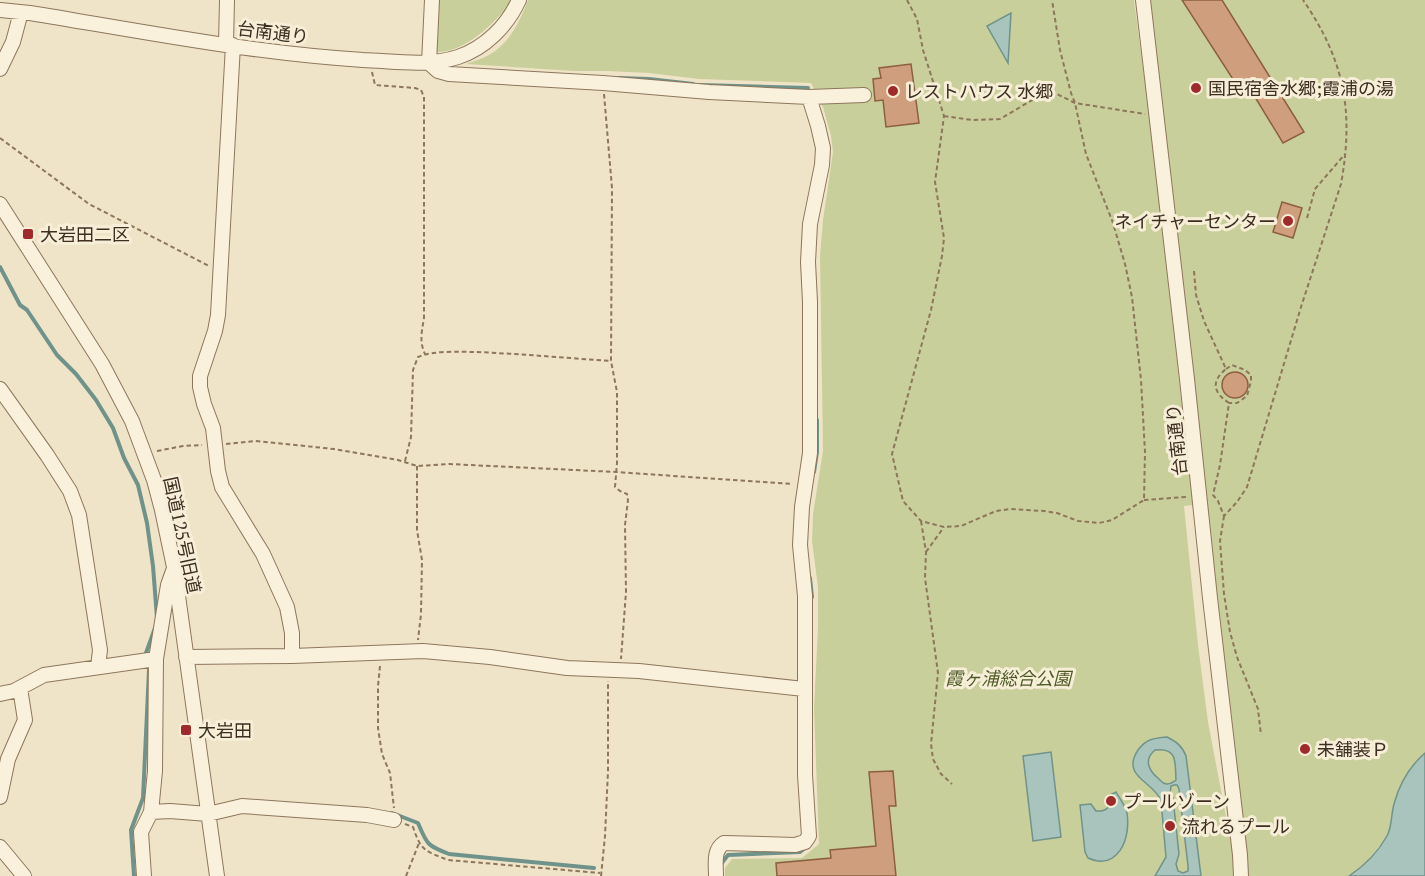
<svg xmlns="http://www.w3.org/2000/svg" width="1425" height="876" viewBox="0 0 1425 876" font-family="'PT Serif','Noto Sans JP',serif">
<rect width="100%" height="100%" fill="#f0e4c8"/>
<!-- green -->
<path fill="#c9cf9b" d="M436 0H512C497 22 464 54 435 52Z
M528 0H1134L1151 128 1193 505 1184 506 1198 645 1208 722 1236 869V876H725V868L732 859 802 858 819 844 814 709 818 627V587L812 541 813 514 823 451 820 256 823 220 833 152 831 136 823 107 811 83 699 79 649 73 607 71H574L466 64C473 61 482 59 489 55 510 43 520 21 528 0Z
M1149 0H1425V753L1417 760 1394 802 1388 835 1366 863 1355 872 1349 876H1248L1228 737Z"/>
<!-- water -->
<path fill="#a9c4bc" stroke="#6f938a" stroke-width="1.5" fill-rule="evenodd" d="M1011 13 1008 63 987 26Z
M1167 737C1177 742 1182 746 1186 756L1201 876H1155L1166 857 1161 801C1155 782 1120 777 1138 750 1146 739 1154 738 1167 737ZM1155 750C1178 747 1175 763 1176 780 1173 782 1171 784 1167 784 1163 784 1161 781 1159 779 1149 771 1143 760 1155 750ZM1174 785H1177L1179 789 1188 866V871L1183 873 1178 871 1176 864 1179 854 1173 798 1170 794 1171 786Z
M1051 752 1061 837 1033 841 1023 756Z
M1425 753V876H1349C1364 866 1378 852 1387 836 1392 827 1391 814 1394 804 1399 785 1410 766 1425 753Z
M1116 792C1120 799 1125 805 1127 813 1131 839 1118 871 1088 858L1085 852 1080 805 1091 804 1096 811C1107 812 1112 806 1110 795Z"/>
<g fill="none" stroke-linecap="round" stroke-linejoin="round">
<!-- stream -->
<path stroke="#6f938a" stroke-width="4" d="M619 78 649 79 693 84
M700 85 808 88
M0 267 20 305 27 310 57 355 76 374 96 400 113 428 124 458 138 485 147 523 153 566 157 618
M814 472 817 452V420
M810 578 812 597
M146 653 155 628
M392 813 418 823C427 845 428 846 449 854L594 868
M721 864 728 855 800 852 806 847
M134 876 131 830 143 798 149 670"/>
</g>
<!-- building -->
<path fill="#cf9f7d" stroke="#8d5f41" stroke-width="1.5" d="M1182 0H1222L1304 132 1283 143 1244 79 1236 84Z
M911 64 919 123 886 127 883 100 875 101 873 79 881 78 879 68Z
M1282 202 1302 208 1293 238 1273 232Z
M1222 385a13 13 0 1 1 26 0a13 13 0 1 1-26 0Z
M893 771 896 806H889L896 876H777L776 863 831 858 830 850 876 846 869 772Z"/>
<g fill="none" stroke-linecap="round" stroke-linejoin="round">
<defs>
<path id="minor" d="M432 0 429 63 438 71 449 74 603 83 709 92 809 97 818 126 823 148 822 165 810 224 808 262 810 302V453L802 507 800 545 805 596V775L809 836 805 842 795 845 724 843C713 850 716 864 716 876
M1143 0 1187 379 1210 598 1240 855 1241 876
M0 10 30 13C140 31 251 53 363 60 394 61 427 67 458 57 485 48 507 26 519 0
M226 44 227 0
M233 45 218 315 215 331 200 376V387L204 404 213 428 218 471 222 487 263 554 287 607 292 633V656
M0 69 13 42 21 12
M809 97 864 95
M0 204 102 364 132 421 154 480 162 510 174 567 217 876
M0 389 47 455 70 491 79 515 100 650 98 667
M186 657 292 656 423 651 490 657 567 668 639 671 804 689
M0 694 14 691 44 675 156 659
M0 797 8 759 25 720 20 688
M151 812 170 811 208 814 242 806 367 815 394 820
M0 847 24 876
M144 876 141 832 151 812 155 771 156 659 168 585 173 571"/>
</defs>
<!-- minor casing -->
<use href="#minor" stroke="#8d765c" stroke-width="16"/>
<!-- path -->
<path stroke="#8d765c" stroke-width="2" stroke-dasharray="4.5 3" stroke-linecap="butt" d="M907 0 917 19 923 50 944 116 935 182 944 238 942 256 931 310 892 454 903 501 921 521 944 527 961 526 996 511 1011 509 1044 511 1057 513 1078 521 1099 523 1112 520 1144 500 1145 452 1141 380 1132 297 1125 264 1113 223 1086 154 1075 103 1071 93 1060 50 1052 0
M372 72 375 85 415 88 421 90 424 97V318C422 330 419 342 425 354
M604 94 612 188 611 361 617 392V463L615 487 620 491 627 494 628 500 625 525 626 592 621 659
M944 116 972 120 1000 119 1034 99 1057 94 1075 103 1145 114
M0 138 89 204 209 266
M1307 218 1315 189 1345 154
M1194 271 1196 295 1204 321 1226 369C1210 382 1214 393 1229 403L1220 465 1213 495 1218 501 1224 516 1237 502 1247 487 1301 307 1341 184C1354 112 1345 61 1303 0
M1226 369 1232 365 1245 370 1251 375V381L1247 396 1237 403H1229
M226 444 255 441 334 449 398 460 417 466 449 464 616 472 793 484
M157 451 183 446 202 445
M405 461 411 437 413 370 418 357C434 350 460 352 477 352 522 354 567 358 611 361
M417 466V530L422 560 421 614 418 640
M1144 500 1186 497
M1224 516 1220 541 1224 594 1230 632 1237 657 1258 709 1261 735
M921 521 926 552 925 578 938 673 931 744 933 759 941 774 952 784
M926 552 944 527
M380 666 378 686V728L382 754 390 773 394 808
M405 824 413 827C421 851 425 851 448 860L600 873
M406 876 419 843
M601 876 605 836 608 771V681"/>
<!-- minor -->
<use href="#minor" stroke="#faf1dc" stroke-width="14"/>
</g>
<!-- markers -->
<g fill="#9e2a2b" stroke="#f7eed8" stroke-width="2">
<circle cx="1196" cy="88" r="6"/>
<circle cx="893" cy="91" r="6"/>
<circle cx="1288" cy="221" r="6"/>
<rect x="22" y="228" width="12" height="12" rx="3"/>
<rect x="180" y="724" width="12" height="12" rx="3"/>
<circle cx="1305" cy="749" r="6"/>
<circle cx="1111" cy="801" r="6"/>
<circle cx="1170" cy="826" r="6"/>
</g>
<g text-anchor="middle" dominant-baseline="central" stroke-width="6" stroke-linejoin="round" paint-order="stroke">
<!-- street labels -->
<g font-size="18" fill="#3d2e20" stroke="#f7eed8">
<text transform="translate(273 32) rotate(7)">台南通り</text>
<text transform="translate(1176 440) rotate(-96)">台南通り</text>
<text transform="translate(183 535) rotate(78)">国道125号旧道</text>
</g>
<!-- poi labels -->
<g font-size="18" fill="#3d2e20" stroke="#f7eed8" text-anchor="start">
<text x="1208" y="88">国民宿舎水郷;霞浦の湯</text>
<text x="905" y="91">レストハウス 水郷</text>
<text x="1276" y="221" text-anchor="end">ネイチャーセンター</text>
<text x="40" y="234">大岩田二区</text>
<text x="198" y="730">大岩田</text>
<text x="1317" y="749">未舗装Ｐ</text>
<text x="1123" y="801">プールゾーン</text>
<text x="1182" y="826">流れるプール</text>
</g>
<!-- park labels -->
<g font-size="18" font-style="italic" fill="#4d5a26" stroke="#f7eed8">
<text x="1008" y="678">霞ヶ浦総合公園</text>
</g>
</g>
</svg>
